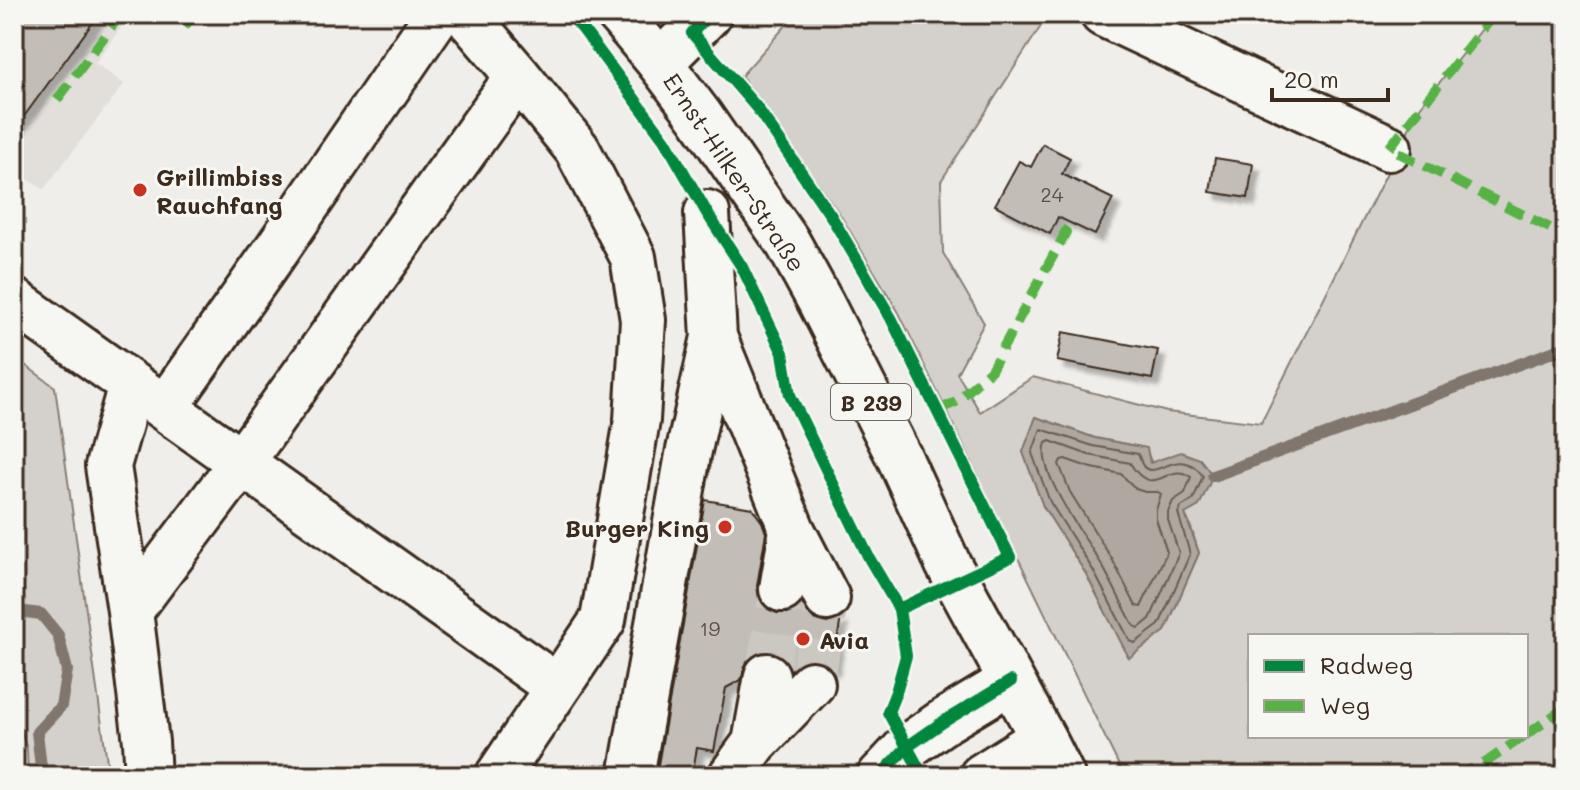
<svg xmlns="http://www.w3.org/2000/svg" width="1580" height="790" viewBox="0 0 1580 790" font-family="Mali,sans-serif">
<defs>
<filter id="shadow"><feDropShadow dx="7" dy="7" stdDeviation="2" flood-color="#0004"/></filter>
</defs>
<rect width="100%" height="100%" fill="#efeeea"/>
<filter id="ink" filterUnits="userSpaceOnUse"><feTurbulence type="fractalNoise" baseFrequency=".0125" numOctaves="2"/><feDisplacementMap in="SourceGraphic" scale="16" xChannelSelector="R" yChannelSelector="G"/><feConvolveMatrix kernelMatrix="1 2 1 2 8 2 1 2 1" color-interpolation-filters="sRGB"/></filter>
<g filter="url(#ink)">
<!-- built -->
<path fill="#e2dfdb" d="M14 14H131L95 63 124 84 44 189 22 176 14 186Z"/>
<!-- green -->
<path fill="#d4d1cc" stroke="#887e75" stroke-width="2" fill-rule="evenodd" d="M796 14H1024L1043 23 941 181 943 253 984 323 957 373 980 412 1033 377 1167 412 1261 423 1420 107 1494 14H1566V776H1124L899 313 839 213 741 76ZM1036 417 1095 438 1146 448C1153 474 1174 492 1186 516 1192 527 1195 541 1199 553L1165 631 1129 657 1086 574 1043 506 1023 452ZM1250 636H1526V736H1250Z
M14 357 55 387 109 776H28L27 750 14 708Z"/>
<!-- water -->
<path fill="#afa8a1" stroke="#81766d" stroke-width="2" d="M1036 417 1095 438 1147 448 1150 463 1181 452 1200 459 1213 476 1199 506 1185 514 1199 553 1165 631 1129 658 1086 574 1043 506 1023 452Z"/>
<g fill="none" stroke-linecap="round" stroke-linejoin="round">
<!-- shore -->
<path stroke="#695c52" stroke-width="2" d="M1041 429 1093 446 1138 454C1140 458 1141 463 1143 466 1156 482 1179 443 1203 476L1193 500 1181 507 1178 513 1190 554 1159 625 1135 643 1130 641 1093 570 1050 502 1032 453Z
M1050 441 1089 455 1130 463C1154 503 1168 459 1191 477L1185 493 1173 501 1168 512V520L1179 553 1150 619 1139 628 1134 626C1123 606 1113 585 1102 565 1087 540 1035 471 1046 443Z
M1065 459 1088 467 1121 474 1136 489 1145 492H1158L1161 494 1156 510V519L1167 552 1141 607 1136 606 1112 559 1070 492 1059 464 1061 460Z"/>
<!-- stream -->
<path stroke="#81766d" stroke-width="12" d="M1213 476 1566 347
M14 546V549
M14 613 18 611 41 614 58 635 67 670 61 706 37 732 42 776"/>
</g>
<!-- building -->
<path fill="#c2bdb7" stroke="#3b2a1e" stroke-width="2" filter="url(#shadow)" d="M14 14H99L14 130Z
M1043 144 1070 158 1062 174 1113 199 1095 235 1058 217 1050 234 995 205 1019 161 1031 167Z
M1215 158 1253 164 1248 198 1210 192Z
M1063 332 1158 350 1152 379 1057 361Z
M705 500 752 508 762 522 766 533 757 586 759 598 766 608 777 613H790L802 604 814 619 827 623 841 618 832 669 829 666 817 660H804L791 670 782 656 771 651 758 653 747 661 741 680 726 688 714 751 697 748 692 776H656Z"/>
<g fill="none" stroke-linecap="round" stroke-linejoin="round">
<!-- minor-tunnel -->
<path stroke="#cbc7c1" stroke-width="44" stroke-dasharray="44 22" stroke-linecap="butt" d="M767 676 782 589
M812 684 827 598"/>
<defs>
<path id="minor" d="M465 14 518 76 577 149 633 257 643 320 637 420 603 620 498 776
M1103 14 1389 148
M660 63 709 14
M14 301 557 687
M714 337 792 530 782 589
M131 385 108 466 130 611 146 742 148 776
M165 408 273 255 438 14
M792 530 827 598
M130 611 241 463 518 76
M755 743 812 684
M631 776 688 455 714 337 707 213
M731 776 755 743 767 676
M880 776 907 747 943 722 1011 681
M982 776 1042 738"/>
<path id="major" d="M619 14 660 63 700 116 788 243 821 303 900 459 948 564 1046 744 1062 776"/>
</defs>
<!-- minor casing -->
<use href="#minor" stroke="#3b2a1e" stroke-width="50"/>
<!-- major casing -->
<use href="#major" stroke="#3b2a1e" stroke-width="50"/>
<!-- minor -->
<use href="#minor" stroke="#f6f6f2" stroke-width="44"/>
<!-- major -->
<use href="#major" stroke="#f6f6f2" stroke-width="44"/>
<!-- quiet -->
<path stroke="#57b245" stroke-width="10" stroke-dasharray="20 10" stroke-linecap="butt" d="M175 14 197 30
M1494 14 1389 148 1566 236
M57 100 121 14
M938 410 956 402 991 370 1066 232 1054 225
M1526 735 1566 707
M1455 776 1485 763 1524 736"/>
<defs>
<path id="cycleway" d="M570 14 582 28 665 140 707 213 742 267 783 353 790 395 869 558 899 609 906 656 896 692 888 712 923 776
M709 14 692 33 757 108 831 216 891 318 1010 557 899 609
M880 776 907 747 943 722 1011 681"/>
</defs>
<!-- cycleway casing -->
<use href="#cycleway" stroke="#f6f6f2" stroke-width="17"/>
<!-- cycleway -->
<use href="#cycleway" stroke="#00873e" stroke-width="12"/>
</g>
</g>
<!-- markers -->
<g fill="#c8321e" stroke="#f6f6f2" stroke-width="3">
<circle cx="140" cy="190" r="8"/>
<circle cx="725" cy="527" r="8"/>
<circle cx="803" cy="639" r="8"/>
</g>
<g text-anchor="middle" dominant-baseline="central" stroke-width="6" stroke-linejoin="round" paint-order="stroke">
<!-- number labels -->
<g font-size="20" fill="#5d4f44">
<text x="1052" y="194">24</text>
<text x="710" y="628">19</text>
</g>
<!-- shield labels -->
<rect fill="#f6f6f2" stroke="#73675e" stroke-width="2" x="831" y="384" width="80" height="36" rx="6"/>
<g font-size="22" font-weight="bold" fill="#3b2a1e">
<text x="871" y="402">B 239</text>
</g>
<!-- street labels -->
<g font-size="24" fill="#3b2a1e" stroke="#f6f6f2">
<text transform="translate(735 172) rotate(56)">Ernst-Hilker-Straße</text>
</g>
<!-- poi labels -->
<g font-size="24" font-weight="bold" fill="#3b2a1e" stroke="#f6f6f2" text-anchor="start">
<text x="156" y="176">Grillimbiss<tspan x="156" dy="28">Rauchfang</tspan></text>
<text x="709" y="527" text-anchor="end">Burger King</text>
<text x="819" y="639">Avia</text>
</g>
</g>
<!-- margin -->
<rect width="1580" height="790" fill="none" stroke="#f6f6f2" stroke-width="48"/>
<rect x="24" y="24" width="1532" height="742" fill="none" stroke="#3b2a1e" stroke-width="3" filter="url(#ink)"/>
<!-- legend -->
<rect x="1248" y="634" width="280" height="104" fill="#f6f6f2" stroke="#aba49d" stroke-width="2"/>
<rect x="1264" y="660" width="40" height="12" fill="#00873e" stroke="#aba49d" stroke-width="2"/>
<text x="1320" y="674" font-size="24" fill="#3b2a1e">Radweg</text>
<rect x="1264" y="700" width="40" height="12" fill="#57b245" stroke="#aba49d" stroke-width="2"/>
<text x="1320" y="714" font-size="24" fill="#3b2a1e">Weg</text>
<!-- scale -->
<path d="M1272 88v12h116v-12" fill="none" stroke="#3b2a1e" stroke-width="4"/>
<text x="1284" y="88" font-size="24" fill="#3b2a1e" stroke="#f6f6f2" stroke-width="6" paint-order="stroke">20 m</text>
</svg>
